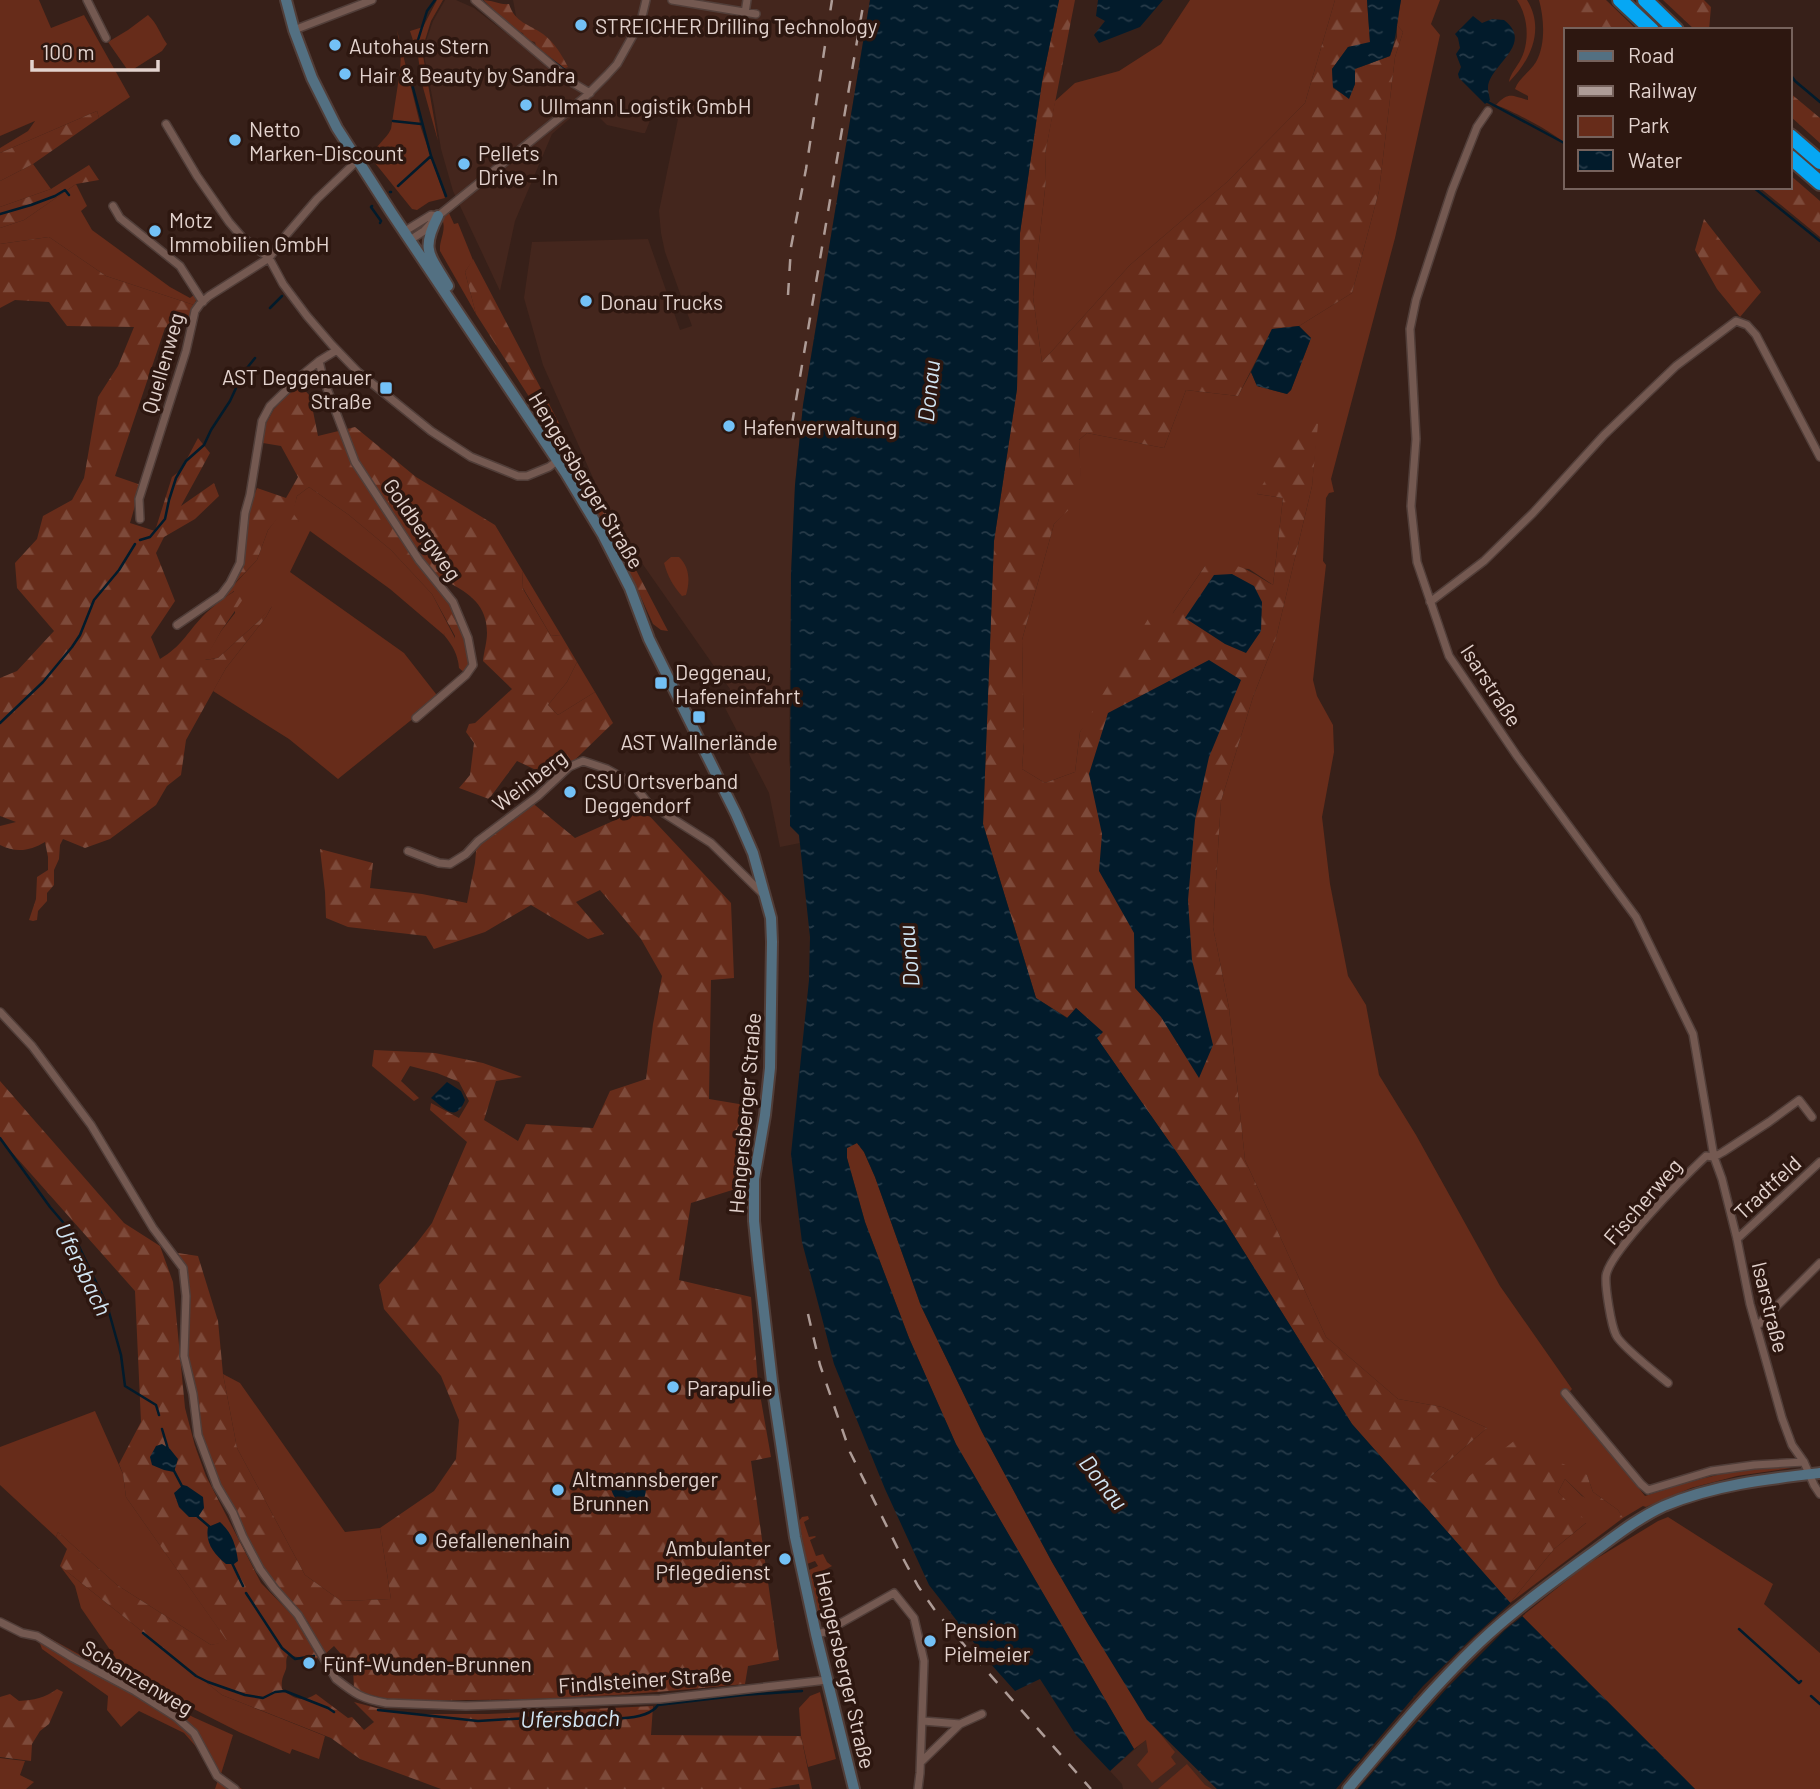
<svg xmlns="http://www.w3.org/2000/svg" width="1820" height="1789" viewBox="0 0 1820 1789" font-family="Barlow,sans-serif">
<defs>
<pattern id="forest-firs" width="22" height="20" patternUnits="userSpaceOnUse" patternTransform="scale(1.75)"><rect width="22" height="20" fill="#672c1a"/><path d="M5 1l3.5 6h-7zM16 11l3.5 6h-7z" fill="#7d4a3a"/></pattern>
<pattern id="water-ripples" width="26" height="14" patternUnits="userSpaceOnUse" patternTransform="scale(1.75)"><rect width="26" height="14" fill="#021b2b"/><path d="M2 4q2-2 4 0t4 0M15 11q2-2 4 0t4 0" fill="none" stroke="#273b49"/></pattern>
</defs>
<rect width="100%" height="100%" fill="#372019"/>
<!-- built -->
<path fill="#44261d" d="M445 0H456L474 8 506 33 517 21 513 0H870L803 405 795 485 791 574 789 760 800 843 780 847 769 793 723 704 730 689 630 546 597 487 543 365 524 298 532 242 648 239 680 330 692 326 665 252 661 233 659 211 678 119 655 108 645 133H642L607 125 593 111 583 107 552 134 515 221 500 291 453 191 441 149 434 106 423 50 433 21Z
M1157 1730 1217 1789H1123L1122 1784 1110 1771Z"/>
<!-- green -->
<path fill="#672c1a" d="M0 0H39L51 28 84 15 130 97 99 118 97 111 0 153V148L28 131 35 121 0 136Z
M437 0H443L431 21 422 50 438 141 422 84 418 56 410 31 423 27Z
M1190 0H1335L1305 103 1227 182 1130 265 1042 362 1033 297 1046 180 1045 154 1055 101 1075 83 1119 71 1161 44Z
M1401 0H1440L1431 24 1440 35 1395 238 1331 479 1334 492 1329 493 1326 498 1323 561 1326 565 1313 680 1317 696 1333 725 1334 752 1322 817 1330 884 1348 976 1366 1005 1379 1075 1416 1135 1500 1286 1572 1389 1566 1396 1645 1496C1684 1483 1723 1471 1763 1468 1773 1467 1782 1466 1791 1468L1737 1476 1691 1488 1646 1507 1643 1506 1623 1518 1510 1603 1554 1549 1586 1523 1558 1492 1565 1479 1582 1496 1622 1517 1618 1510 1593 1492 1587 1475 1448 1493 1430 1477 1487 1428 1442 1407 1398 1399 1326 1337 1245 1160 1229 1008 1213 927 1221 801 1253 697 1276 638 1312 486 1317 424 1257 494 1283 498 1273 585 1249 569 1205 566 1173 613 1080 732 1075 772 1045 783 1022 769 1024 742 1022 640 1054 524 1081 496 1079 440 1087 433 1164 448 1186 390 1238 396 1251 372 1257 386 1287 394 1291 390 1311 338 1299 326 1352 293 1379 191 1395 57 1403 32 1397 25Z
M1517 0H1527C1545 29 1531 60 1509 82 1510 74 1517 67 1521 59 1530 41 1528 16 1517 0Z
M1539 0H1575L1585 30H1566V144C1551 131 1515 112 1496 105 1509 91 1512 96 1528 100V96L1515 89C1519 78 1530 72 1536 62 1546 44 1544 18 1539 0Z
M148 15C157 23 160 34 167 44L162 51 129 72 108 42 128 30Z
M397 30 421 128 445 198 429 202 417 210 412 209 371 158C374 146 386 140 391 129L400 71 401 53Z
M33 164 51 189 0 207V181Z
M76 184 87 206 81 211 92 230 170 287 190 298 195 294 197 298 194 305 106 276 49 237 0 244V228L24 220Z
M449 213 454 224 458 223 473 260 465 272 476 314 440 251C439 240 447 230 442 219Z
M309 487 349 515 391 550 432 594 456 640 445 633 444 635 390 589 310 531 290 572 404 653 436 694V699L415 717 338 779 289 739 213 691 226 668 266 617 272 606 260 620 218 658 204 660 221 631 235 613 234 591 216 604 257 560 268 530 277 518 299 522 292 513 297 496Z
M671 557H679C690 568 690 581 686 595L682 596C673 586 668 577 664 563Z
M522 570 561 635 551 636 523 588Z
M577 662 595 692 558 715 548 705 567 682Z
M857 1143 864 1152 875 1177 921 1306 982 1432 1052 1562 1088 1624 1157 1730 1175 1752 1171 1757 1176 1764 1152 1783 1137 1765 1148 1752 1146 1740 1134 1749 956 1445 909 1338 865 1222 847 1158V1148Z
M223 1374 240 1383 345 1532 380 1528 391 1599 341 1601 305 1575 237 1448Z
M95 1411 123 1474 126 1497 228 1642 211 1645 117 1585 58 1532 56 1537 0 1485V1447Z
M808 1516 809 1519 804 1522 809 1537 815 1536 816 1537 810 1540 816 1556 823 1554 827 1562 832 1566 815 1575 813 1581 825 1603 820 1607 827 1619 832 1616 834 1622 821 1619 817 1614 809 1570 818 1566 815 1561 807 1564 799 1521 802 1517Z
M1668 1517 1773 1584 1764 1604 1820 1653V1789H1695L1522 1616 1586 1565 1658 1521Z
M60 1566 222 1695 325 1736 319 1759 292 1749 290 1754 239 1732 119 1671 124 1670 81 1608 75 1586Z
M44 1635 193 1717 233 1735 221 1774 242 1789H215L220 1774 184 1733 139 1711 121 1727 107 1710 108 1696 42 1649 37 1636Z
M820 1692 836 1759 808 1767 801 1736 799 1708 810 1696Z
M0 1758 25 1761 20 1775 34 1782 26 1789H0Z
M1187 1764 1205 1785 1212 1789H1158Z"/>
<!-- forest -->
<path fill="url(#forest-firs)" d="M482 0C493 0 499 5 509 4 515 23 529 24 543 34 554 42 562 55 568 67L562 69C553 63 547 53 537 49L535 42 525 39 523 33C515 30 488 7 482 0Z
M1059 0H1075L1045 154 1046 180 1033 297 1042 362 1130 265 1227 182 1305 103 1335 0H1367L1370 43 1348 47 1332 69 1333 88 1349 98 1355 84V69L1390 56 1397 37V25L1403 32 1395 57 1379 191 1352 293 1299 326 1272 329 1238 396 1186 390 1164 448 1087 433 1079 440 1082 497 1054 524 1022 640 1024 742 1022 769 1045 783 1075 772 1080 732 1148 619 1173 613 1205 566C1240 561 1245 569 1273 585L1283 498 1257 494 1302 419 1318 424 1312 486 1276 638 1253 697 1221 801 1213 927 1229 1008 1245 1160 1326 1337 1398 1399 1442 1407 1487 1428 1430 1477 1449 1492 1514 1441 1587 1475 1593 1492 1618 1510 1623 1518 1607 1519 1565 1479 1558 1492 1587 1522 1554 1549 1510 1603 1352 1424 1226 1223 1096 1037 1102 1032 1076 1008 1068 1018 1036 998 983 824 994 541 1017 389 1020 233 1042 82Z
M1574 0H1606L1637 30H1585L1576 18Z
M1663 0H1704L1711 7 1709 30H1695Z
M1790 93 1820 118V143L1790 116Z
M97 111 99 118 33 164 0 181V153Z
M89 165 99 180 76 184 24 220 0 228V207L51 189Z
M1790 175 1820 201V237L1759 187H1790Z
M1704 219 1761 292 1740 317 1717 289 1695 250Z
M49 237 106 276 194 305 187 320 165 328 115 476 141 485 130 523 155 531 172 477 181 470 198 438 210 453 181 506 214 483 219 496 195 519 164 537 156 553 175 601 151 637 160 659C182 646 186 634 202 617 214 605 227 595 242 587L248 592 221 631 205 660 218 658 260 620 274 602 266 617 226 668 186 740 181 775 167 786 156 805 110 839 85 848 63 839 60 845 59 859 54 870V885L47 893V901L38 911 37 920 33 921 29 920 36 899 37 877 48 870V857L45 842C30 851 16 853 0 845V826L16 822 0 816V678L17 671 54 631 17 588 15 563 37 539 43 516 72 500 84 478 98 397 118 366 134 327 67 326 49 302 15 300 0 308V244Z
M473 259 668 631 661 630 653 624 629 571 569 459 476 314 465 272Z
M298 383 310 396 318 436 355 427 416 477 495 525 522 570 523 589 551 636 561 635 577 662 567 682 548 705 558 715 595 692 613 723 555 779 517 761 489 799 459 788 470 775 474 743 466 732 469 724 475 723 512 689 483 661C484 651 487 642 487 633 487 605 470 594 448 582L441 587C459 610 467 636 472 665L466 674 459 668C458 655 453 646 444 635L445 632 455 639V636L432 594 391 550 349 515 309 487 297 496 293 513 300 523 277 519 268 530 257 560 231 587 244 565 248 511 257 488 286 498 298 477 281 446 263 443V429L274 409Z
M530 801 575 838 642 808 731 903 734 978 711 980 709 1099 751 1106 745 1186 691 1203 679 1280 751 1297 758 1383 771 1457 751 1461 779 1660 748 1666 745 1684C654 1693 563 1700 471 1700 429 1700 394 1706 354 1689L353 1668 334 1646 324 1655 308 1622 268 1575 254 1553 226 1496 204 1446 199 1425 189 1364 186 1273 178 1253 198 1256 218 1321 223 1374 237 1448 305 1575 341 1601 391 1599 380 1528 434 1491 456 1459 459 1420 441 1376 384 1309 379 1285 416 1244 432 1223 467 1142 430 1110 431 1103 459 1118 469 1101 459 1082 437 1073 410 1066 401 1081 419 1098 414 1101 372 1066 374 1050 435 1053 483 1063 522 1077 496 1081 484 1120 518 1141 526 1124 593 1128 610 1091 646 1079 653 1024 662 976 641 939 600 890 576 902 604 934 588 939 531 905 485 932 434 949 426 936 348 927 326 918 325 892 320 849 373 863 370 888 422 894 467 903 475 863 477 841Z
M0 1081 124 1223 160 1246 173 1282 185 1408 195 1446 206 1476 261 1583 295 1618 318 1658 311 1660 288 1655C285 1660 287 1664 286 1669 283 1677 281 1680 282 1689 294 1699 302 1703 316 1694L348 1718 352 1717 364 1730 374 1722 354 1702 384 1710 419 1714H488L653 1706 651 1735 801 1736 812 1789H800L799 1784 768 1789H441L360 1759 331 1738 222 1695 60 1566 67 1549 56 1537 58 1532 117 1585 211 1645 227 1641 126 1497 123 1474 119 1464 141 1422 135 1291 0 1139Z
M57 1689 63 1692 49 1724 40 1731 32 1744 31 1761 0 1757V1697L10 1694 19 1701C34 1700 45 1698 57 1689Z"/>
<!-- water -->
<path fill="url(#water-ripples)" d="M870 0H1059L1042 82 1020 233 1017 389 994 541 983 824 1036 998 1067 1018 1076 1008 1103 1032 1097 1038 1226 1223 1352 1424 1522 1616 1695 1789H1217L1147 1720 1088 1624 1052 1562 982 1432 921 1306 875 1177 864 1152 857 1143 847 1148V1158L865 1222 909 1338 956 1444 1134 1749 1110 1771 1076 1735 1040 1679 1015 1691 989 1662 929 1585 885 1489 834 1364 802 1242 791 1154 809 980 810 937 799 835 790 826 791 574 795 485 803 405Z
M1098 0H1163L1140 27 1099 43 1094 35 1105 21 1096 16Z
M1367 0H1401C1397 20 1397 37 1390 56L1355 69V84L1349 99 1333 87 1332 69 1348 47 1370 42Z
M1473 16 1482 23 1492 19 1504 20C1536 45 1487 66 1488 89 1488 90 1490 100 1490 100L1485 104 1459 78 1458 74 1461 67 1456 54 1460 48 1458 38 1455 34Z
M1299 326 1311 338 1291 390 1287 394 1257 386 1251 372 1272 329Z
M1232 574 1254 586 1262 602 1261 631 1246 653 1225 644 1185 618 1214 575Z
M1209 660 1241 680 1209 757 1195 820 1188 900 1192 960 1213 1045 1199 1078 1161 1017 1135 988 1134 933 1099 871 1102 834 1089 774 1108 713Z
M447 1082 461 1091 465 1100C456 1123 445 1109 431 1098Z
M162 1444 170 1449 178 1459 174 1472 164 1470 152 1465 150 1457 156 1446Z
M629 1479C653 1482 646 1493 640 1510 627 1513 613 1500 611 1488L616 1484Z
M183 1485 187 1486 203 1497 204 1508 198 1517H189L179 1507 174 1493Z
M220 1522C232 1533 236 1545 238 1561L234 1564H226C214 1554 205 1543 208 1527Z"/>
<!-- pier -->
<path fill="#372019" d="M1513 1601 1525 1614 1505 1630 1447 1688 1358 1789H1336L1423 1686 1472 1638Z"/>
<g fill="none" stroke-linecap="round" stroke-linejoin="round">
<!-- stream -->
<path stroke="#021b2b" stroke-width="2.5" d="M481 0 491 9
M418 40 427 11 435 0
M541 52 566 71
M1790 74 1795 81 1820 102
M412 84 431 156 446 196
M1486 101 1566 144
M393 121 421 124
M398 186 431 156
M1753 187 1820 241
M390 192H391
M372 206 371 207 381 221 380 223
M0 214 31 205 55 196 65 190 69 195
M270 308 282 296
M140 540 150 537 165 519 169 500 176 478 186 461 204 445 211 430 230 401 243 373 255 358
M0 723 43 682 72 647 80 635 94 600 119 570 135 544
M0 1138 50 1207 73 1234 107 1305 121 1355 125 1386 156 1405 159 1415
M162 1429 168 1449
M173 1469 183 1488
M197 1516 211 1528
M232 1563 243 1586
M246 1593 282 1648 295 1659 314 1656
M956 1625 959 1623
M1739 1629 1799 1683 1801 1681
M143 1633 196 1676 208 1682 245 1695 263 1698 275 1692 285 1691 328 1708 334 1712
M1811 1696 1820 1704
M378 1710 478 1721 579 1715C598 1719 646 1723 658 1705L743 1695 802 1691"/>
<defs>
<path id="street" d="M87 0 106 38
M475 0 573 83 590 93
M672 0 756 14
M745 13 747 0
M294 30 372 0
M1488 111 1477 127 1452 190 1416 300 1410 329 1416 439 1411 506 1417 562 1449 656 1517 756 1636 917 1693 1034 1714 1157 1722 1179 1737 1239 1750 1304 1782 1418 1792 1445 1804 1462 1814 1485 1820 1494
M166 124 197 176 229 222 242 237 269 258 283 284 307 316 332 345 358 372 431 431 471 457 518 476H527L549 467 557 461
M113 206 120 218 180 266 203 302
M405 231 431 215 438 216
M410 240 424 231 438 216 584 98 607 75 617 64 641 21 646 0
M337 350 319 361 323 378 355 462 419 560 453 602 468 638 473 665 466 675 416 718
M140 519 139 499 186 351 195 311 200 304 209 296 269 258 287 234 317 199 358 160
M1430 602 1484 561 1533 513 1604 435 1676 366 1736 321 1747 325 1756 335 1820 457
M177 625 221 595 230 583 240 563 245 513 250 495 262 421 270 406 302 375 319 361
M408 851 439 863 450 864 466 854 478 841 538 796 569 767 583 761 607 769 632 783 648 803 711 843 765 896
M0 1012 32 1046 91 1125 153 1228 183 1268 186 1296 184 1356 193 1394 198 1435 217 1486 233 1513 243 1537 260 1569 274 1588 298 1615 336 1679C355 1694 362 1699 386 1703L466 1706 660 1699 827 1680
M1737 1239 1820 1162
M1757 1326 1820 1263
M1668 1383C1657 1374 1620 1345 1616 1335 1611 1325 1605 1287 1606 1276 1609 1252 1686 1175 1706 1156L1714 1157 1723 1152 1769 1122 1799 1100 1812 1117
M1565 1393 1641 1484 1648 1490 1711 1471 1754 1465 1804 1462
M0 1622 22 1633 37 1636 73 1658 135 1691 176 1717 194 1733 217 1776 235 1789
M816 1634 825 1632 894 1593 914 1618 924 1661 920 1773 918 1789
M923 1721 960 1724
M921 1762 960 1724 982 1714"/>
<path id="secondary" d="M286 0 294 30 312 78 337 128 391 212 565 472 603 535 630 588 649 639 736 814 753 853 771 918 772 942 770 1068 765 1115 754 1179V1221L758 1260 773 1390 795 1537 816 1634 854 1789
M438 216C420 251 430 255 448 286
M1348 1789C1390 1739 1432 1688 1480 1642 1513 1611 1551 1583 1588 1556 1613 1538 1636 1519 1664 1506 1713 1485 1767 1479 1820 1473"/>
<path id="highway" d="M1620 0 1652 30
M1645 0 1676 30
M1790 136 1820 162
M1790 157 1820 183"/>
</defs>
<!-- street casing -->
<use href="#street" stroke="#513e39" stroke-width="10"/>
<!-- secondary casing -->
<use href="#secondary" stroke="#513e39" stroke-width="14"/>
<!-- highway casing -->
<use href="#highway" stroke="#513e39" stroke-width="18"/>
<!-- street -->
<use href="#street" stroke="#745951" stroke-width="7"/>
<!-- secondary -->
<use href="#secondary" stroke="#537082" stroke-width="10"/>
<!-- highway -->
<use href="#highway" stroke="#06a7f4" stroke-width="14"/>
<!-- rail -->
<path stroke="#ae9c97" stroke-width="2.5" stroke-dasharray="12 12" stroke-linecap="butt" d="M788 295 791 247 806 169 832 0
M792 424 864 0
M808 1314 820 1365 850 1452 898 1549 918 1586 934 1609 970 1652 1091 1789"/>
</g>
<!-- markers -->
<g fill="#73c1f6" stroke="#2d1710" stroke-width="2.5">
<circle cx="581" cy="25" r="7"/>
<circle cx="335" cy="45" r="7"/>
<circle cx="345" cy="74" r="7"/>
<circle cx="526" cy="105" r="7"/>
<circle cx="235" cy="140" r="7"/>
<circle cx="464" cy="164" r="7"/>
<circle cx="155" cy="231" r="7"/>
<circle cx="586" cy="301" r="7"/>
<rect x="379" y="381" width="14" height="14" rx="3.5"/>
<circle cx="729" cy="426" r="7"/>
<rect x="654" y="676" width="14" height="14" rx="3.5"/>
<rect x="692" y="710" width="14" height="14" rx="3.5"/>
<circle cx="570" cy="792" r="7"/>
<circle cx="673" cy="1387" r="7"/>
<circle cx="558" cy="1490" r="7"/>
<circle cx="421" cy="1539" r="7"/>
<circle cx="785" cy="1559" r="7"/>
<circle cx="930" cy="1641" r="7"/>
<circle cx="309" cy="1663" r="7"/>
</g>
<g text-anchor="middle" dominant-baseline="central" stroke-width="7" stroke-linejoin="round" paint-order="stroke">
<!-- poi labels -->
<g font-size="21" fill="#e3d3ce" stroke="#2d1710" text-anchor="start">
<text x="595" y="25">STREICHER Drilling Technology</text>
<text x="349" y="45">Autohaus Stern</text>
<text x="359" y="74">Hair &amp; Beauty by Sandra</text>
<text x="540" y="105">Ullmann Logistik GmbH</text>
<text x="249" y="128">Netto<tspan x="249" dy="24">Marken-Discount</tspan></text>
<text x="478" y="152">Pellets<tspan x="478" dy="24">Drive - In</tspan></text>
<text x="169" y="219">Motz<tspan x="169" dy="24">Immobilien GmbH</tspan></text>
<text x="600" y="301">Donau Trucks</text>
<text x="372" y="376" text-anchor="end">AST Deggenauer<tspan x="372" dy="24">Straße</tspan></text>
<text x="743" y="426">Hafenverwaltung</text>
<text x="675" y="671">Deggenau,<tspan x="675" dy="24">Hafeneinfahrt</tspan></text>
<text x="699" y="741" text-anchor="middle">AST Wallnerlände</text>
<text x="584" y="780">CSU Ortsverband<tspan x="584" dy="24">Deggendorf</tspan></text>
<text x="687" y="1387">Parapulie</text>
<text x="572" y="1478">Altmannsberger<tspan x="572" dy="24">Brunnen</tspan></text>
<text x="435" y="1539">Gefallenenhain</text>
<text x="771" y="1547" text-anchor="end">Ambulanter<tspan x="771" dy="24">Pflegedienst</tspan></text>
<text x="944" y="1629">Pension<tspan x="944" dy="24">Pielmeier</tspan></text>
<text x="323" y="1663">Fünf-Wunden-Brunnen</text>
</g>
<!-- street labels -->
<g font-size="21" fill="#e3d3ce" stroke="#2d1710">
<text transform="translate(162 363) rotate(-74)">Quellenweg</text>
<text transform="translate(587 480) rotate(59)">Hengersberger Straße</text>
<text transform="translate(423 529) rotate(55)">Goldbergweg</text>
<text transform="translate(1492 685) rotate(57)">Isarstraße</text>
<text transform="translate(529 780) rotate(-37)">Weinberg</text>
<text transform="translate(744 1113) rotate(-85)">Hengersberger Straße</text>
<text transform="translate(1767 1187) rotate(-43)">Tradtfeld</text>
<text transform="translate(1642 1201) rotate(-49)">Fischerweg</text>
<text transform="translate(1771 1307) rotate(76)">Isarstraße</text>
<text transform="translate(846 1670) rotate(77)">Hengersberger Straße</text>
<text transform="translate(138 1677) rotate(31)">Schanzenweg</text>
<text transform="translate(645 1679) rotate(-4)">Findlsteiner Straße</text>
</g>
<!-- water labels -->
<g font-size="23" font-style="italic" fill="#d1e5f3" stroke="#2d1710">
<text transform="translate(928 391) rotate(-84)">Donau</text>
<text transform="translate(908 956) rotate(-95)">Donau</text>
<text transform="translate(84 1269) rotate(64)">Ufersbach</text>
<text transform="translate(1104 1482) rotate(52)">Donau</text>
<text transform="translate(570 1718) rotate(-1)">Ufersbach</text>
</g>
</g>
<!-- legend -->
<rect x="1564" y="28" width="228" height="161" fill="#2d1710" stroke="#76625c" stroke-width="2"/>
<rect x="1578" y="51" width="35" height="10" fill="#537082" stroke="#76625c" stroke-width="2"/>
<text x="1628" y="63" font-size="21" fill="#e3d3ce">Road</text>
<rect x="1578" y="86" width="35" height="10" fill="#ae9c97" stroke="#76625c" stroke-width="2"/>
<text x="1628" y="98" font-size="21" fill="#e3d3ce">Railway</text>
<rect x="1578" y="116" width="35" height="21" fill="#672c1a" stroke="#76625c" stroke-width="2"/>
<text x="1628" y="133" font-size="21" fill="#e3d3ce">Park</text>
<rect x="1578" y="150" width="35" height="21" fill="url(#water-ripples)" stroke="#76625c" stroke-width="2"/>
<text x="1628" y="168" font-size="21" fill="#e3d3ce">Water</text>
<!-- scale -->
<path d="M32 60v10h126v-10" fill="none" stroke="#e3d3ce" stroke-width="3.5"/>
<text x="42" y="60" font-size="21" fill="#e3d3ce" stroke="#2d1710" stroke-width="5" paint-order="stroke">100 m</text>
</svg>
